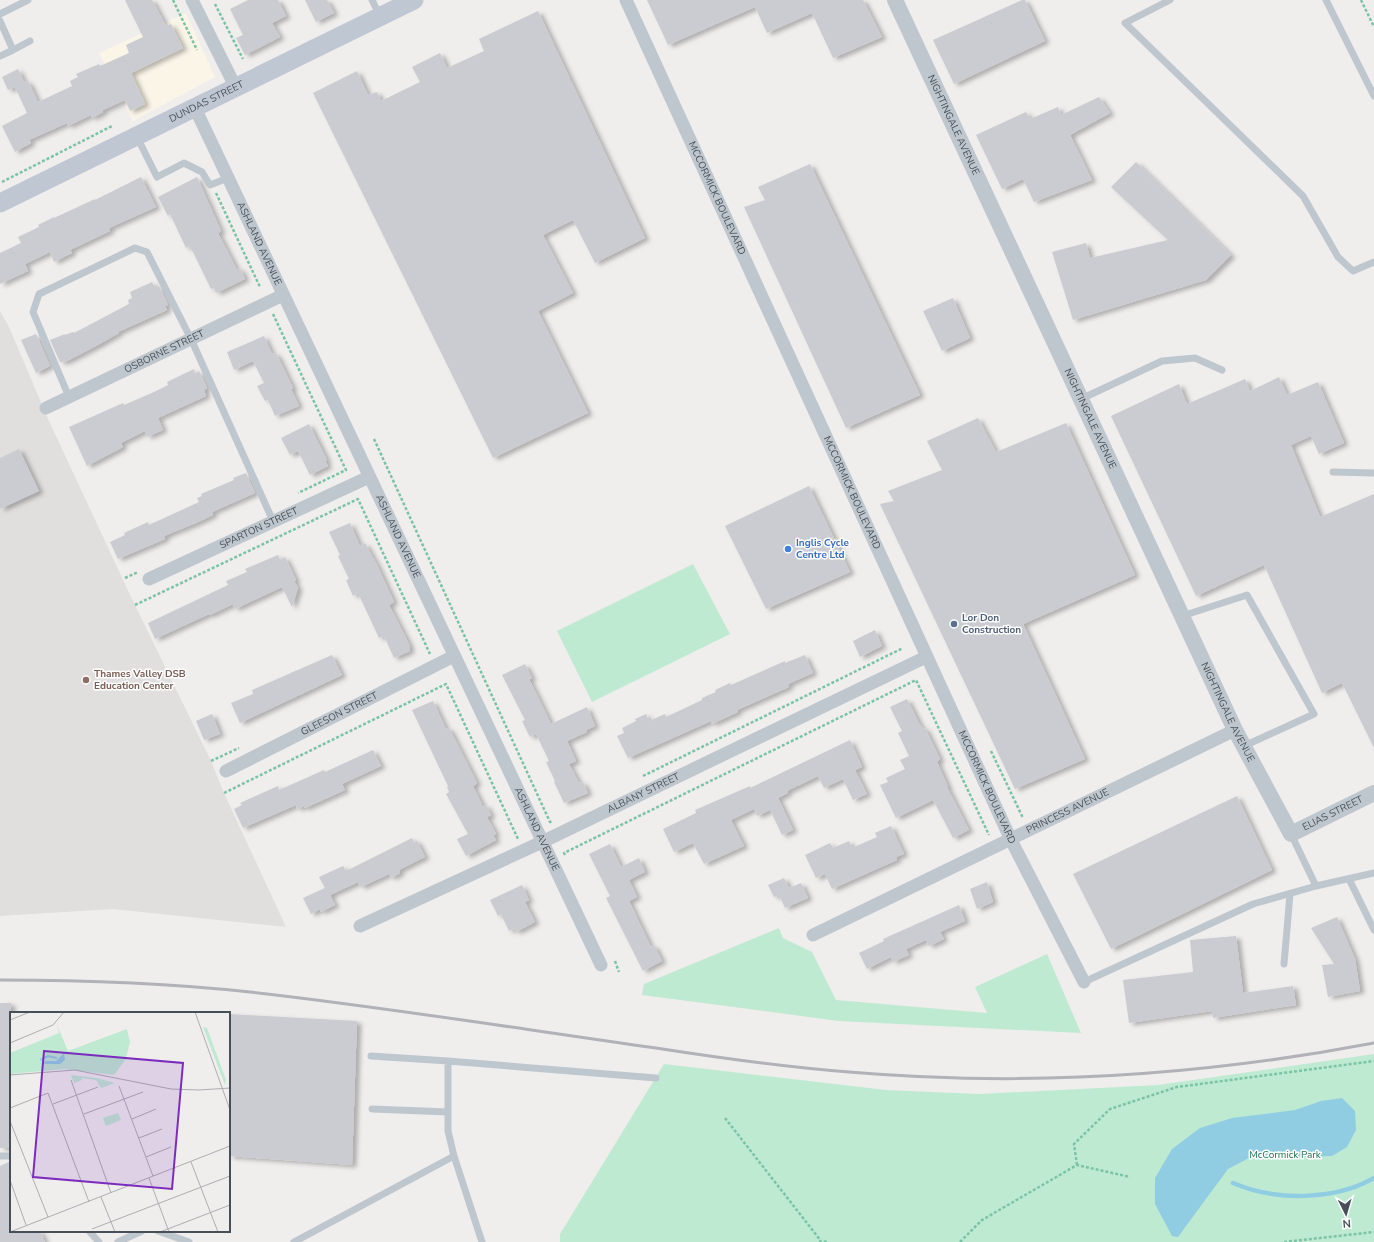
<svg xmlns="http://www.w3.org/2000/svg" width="1374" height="1242" viewBox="0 0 1374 1242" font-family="'Nunito Sans',sans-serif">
<defs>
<filter id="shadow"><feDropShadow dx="4.5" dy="2.5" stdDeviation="2" flood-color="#0004"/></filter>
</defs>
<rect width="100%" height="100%" fill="#f0eded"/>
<!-- commercial -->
<path fill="#faf5e7" d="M186 13 215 77 133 121 99 53Z"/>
<!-- education -->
<path fill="#e1dede" d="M0 311 9 327 49 421 132 599 211 761 224 793 286 927 113 909 0 916Z"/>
<!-- green -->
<path fill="#bfead2" d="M693 564 730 634 592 702 557 631Z
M779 928 783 938 812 952 836 1000 987 1013 975 987 1047 954 1081 1033 839 1021 642 995 644 984Z
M1374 1054V1242H560V1234L664 1064 886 1090 979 1094 1158 1085Z"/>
<!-- water -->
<path fill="#90cde3" d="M1342 1098 1355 1111 1356 1130 1347 1147 1332 1156 1249 1158 1228 1169 1178 1237 1172 1236 1155 1204V1178L1172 1149 1200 1128 1232 1118 1295 1110 1321 1101Z"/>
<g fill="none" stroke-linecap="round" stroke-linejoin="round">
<!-- stream -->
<path stroke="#90cde3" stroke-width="4.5" d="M1233 1183C1275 1201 1334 1201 1374 1178"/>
</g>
<!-- building -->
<path fill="#caccd1" filter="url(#shadow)" d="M125 0H152L166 26 171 24 183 48 131 73 145 104 130 111 125 100 103 110V112L92 118 91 115 68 126 67 123 29 140 31 143 15 152 2 126 27 113 15 87 8 90 2 77 18 69 24 82 28 81 38 102 72 86 70 81 78 77 76 74 99 64 100 66 129 53 126 45 143 37Z
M248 0H278L286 16 272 23 280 37 245 55 236 38 243 35 230 9Z
M305 0H327L334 13 316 22Z
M647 0H863L882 37 833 58 812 13 767 33 755 7 668 45Z
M1022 0H1025L1045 41 954 84 933 40Z
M538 11 645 238 595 263 573 220 543 235 573 293 538 311 588 413 493 458 313 93 357 71 368 95 377 92 381 101 420 82 412 67 440 53 447 68 484 51 479 39Z
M1099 97 1110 113 1070 135 1092 180 1034 202 1023 179 1002 189 976 135 1026 112 1030 119 1058 107 1061 115Z
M1136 162 1231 255 1206 280 1073 320 1052 252 1086 243 1090 258 1168 240 1111 187Z
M810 164 920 395 846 428 744 207 765 200 758 187Z
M141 177 156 207 109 228 110 231 70 250 72 253 54 262 50 252 25 264 28 271 0 284V253L21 243 18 237 39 227 38 225 54 217V218L95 199V200Z
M197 177 221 231 218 233 237 270 240 268 245 279 216 293 214 288 211 289 190 246 186 248 170 214 168 216 158 197Z
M152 282 155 288 159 286 168 305 165 306 167 310 118 332 119 333 96 346 67 361 60 362 50 340 65 334V335L73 332 74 333 129 304 128 300 132 298 130 292Z
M953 298 970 338 942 351 923 311Z
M36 334 50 366 36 373 21 340Z
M264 336 272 354 276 353 293 388 291 389 299 406 275 416 268 400 265 401 257 386 264 383 253 361 234 370 227 352Z
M194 369 195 374 199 371 207 388 204 390 206 396 158 418 163 430 147 437 145 431 121 443 123 447 87 466 69 427 123 403 124 405 154 392 168 385 167 382Z
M1279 377 1287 395 1318 382 1344 443 1319 454 1311 436 1291 445 1320 517 1374 494V748L1342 683 1322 693 1264 565 1196 596 1111 416 1179 384 1187 404 1245 379 1250 391Z
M978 418 996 452 1066 423 1135 575 1023 624 1085 759 1015 789 880 504 894 501 888 491 942 470 927 441Z
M309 424 327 460 325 461 328 466 310 475 298 451 290 455 281 438Z
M19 449 39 491 0 509V458Z
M246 473 255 493 212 512 213 515 196 523 164 536 165 539 118 559 110 542 125 535 124 533 148 522 149 525 199 502 197 498 202 496 201 494 234 480 233 478Z
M809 486 850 572 766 609 725 526Z
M350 523 360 546 365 543 377 565 394 602 389 605 409 644 410 651 394 658 384 636 379 638 358 593 353 596 346 580 349 579 338 556 340 555 329 532Z
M278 555 280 560 285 557 296 580 294 581 298 588 292 607 282 587 235 609 233 604 210 615 209 614 155 639 148 623 228 585 226 581 247 572 245 569Z
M875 630 882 646 860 657 853 641Z
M332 655 342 675 240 723 231 703 253 694 252 690Z
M805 655 813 673 788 684 789 687 737 710 738 712 712 724 711 721 628 758 617 736 624 733 622 728 636 721 635 719 646 714 649 721 665 714 666 717 702 700V698L716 692 715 690 730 683 731 685 785 661V663Z
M525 664 532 678 529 679 551 724 587 707 595 726 586 730 587 732 567 741 576 761 569 764 579 783 583 782 588 793 564 803 554 782 555 781 546 762 549 761 536 734 530 737 522 721 525 720 502 675Z
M907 699 919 723 923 729 925 728 940 759 937 762 948 787H947L969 830 953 838 933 800 896 818 880 785 888 782 886 778 905 769 900 760 909 756 898 733 902 731 890 707Z
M433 701 446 729 449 728 477 783 473 786 483 807 486 805 491 815 487 817 496 834 493 835 496 840 466 856 457 839 468 834 446 794 449 792 447 787 448 786 412 710Z
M212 714 220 734 204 740 196 721Z
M850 740 862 767 855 770 867 794 853 800 843 779 824 788 818 776 787 791 788 793 778 798 793 830 782 835 770 810 757 816 754 809 731 820 744 846 704 864 693 843 674 852 663 829 692 815 696 813 695 810 750 786V788Z
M373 750 381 766 342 784 345 790 305 808 304 806 297 809 296 805 243 828 234 809 242 805 240 803 278 786 279 790 324 770 325 772Z
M1237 796 1272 870 1111 949 1073 874Z
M891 826 904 854 896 857 897 860 832 889 825 874 816 878 805 855 830 843 833 848 849 841 852 848 877 837 875 833Z
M412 838 414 842 417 841 425 857 399 870 400 873 391 878 389 874 361 887 358 882 330 895 335 905 321 912 320 909 311 914 303 898 325 888 319 877 343 866 346 871Z
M610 844 621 867 639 858 645 872 629 880 637 897 629 901 651 947 654 945 662 961 643 971 606 898 610 896 589 854Z
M784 878 789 888 801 883 808 898 785 908 779 895 774 897 768 885Z
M987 882 993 902 977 909 970 889Z
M522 885 529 900 525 902 535 922 516 932 514 928 509 931 501 914 498 916 490 900Z
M959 905 965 921 940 932 944 939 929 946 926 940 906 949 909 955 893 962 891 957 867 969 859 953 884 941 883 939Z
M1337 917 1355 959 1360 991 1328 997 1322 965 1334 964 1311 928Z
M1236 936 1243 993 1293 986 1296 1005 1213 1018 1212 1011 1129 1023 1123 980 1193 972 1190 940Z
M0 1003H11V1148H0Z
M229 1014 357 1021 352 1165 229 1156Z
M11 1161V1231H40L45 1242H0V1166Z"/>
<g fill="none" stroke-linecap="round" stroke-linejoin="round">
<!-- path -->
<path stroke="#7ac4a4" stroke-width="2.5" stroke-dasharray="3 2" stroke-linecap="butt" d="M173 0 197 50
M1361 0 1374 27
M215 4 243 59
M2 182 112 126
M216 193 260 287
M273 314 346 470 298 493
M374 439 550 822 553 821
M125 578 138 572
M135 605 358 499 430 654
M991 751 1023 818
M211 761 239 748
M643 776 903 648
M224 793 446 684 518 839
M565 855 564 853 916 680 989 835
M615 961 619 972
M725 1118 821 1241
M1077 1165 1074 1144 1110 1109 1177 1087 1374 1061
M819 1242 821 1241 828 1242
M960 1242 982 1220 1077 1165 1130 1177
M1284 1242 1374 1232"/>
<!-- service -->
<path stroke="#bfc7ce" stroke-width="7" d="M372 0 380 16
M1170 0 1125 23 1303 196 1338 257 1353 271 1374 262
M1326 0 1374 96
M0 14 28 0
M0 21 13 50 0 56
M13 50 30 41
M137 137 157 177 184 163 202 172 210 185 228 178
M69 397 33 312 39 294 135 248 147 252 191 339 273 521
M1081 399 1162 361 1195 358 1222 370
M1333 472 1374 473
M1182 616 1247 595 1314 714 1244 746
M1349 879 1374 930
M1316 886 1374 873
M1284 964 1290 894
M1084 982 1253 904 1316 886 1291 834
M371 1056 448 1061
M372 1109 448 1112
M0 1156H11
M454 1156 448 1131V1061L656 1078
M89 1231 99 1242
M158 1231 189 1242
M118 1242 142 1231
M294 1242 454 1156 482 1242"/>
<!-- minor -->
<g stroke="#bfc7ce" stroke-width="13">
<path d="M192 0 236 88"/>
<path id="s1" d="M626 0 1011 840 1084 982"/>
<path id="s2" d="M195 108 601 965"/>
<path id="s3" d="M46 408 283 295"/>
<path id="s4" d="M149 579 369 477"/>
<path id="s5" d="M226 771 454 656"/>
<path id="s6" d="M360 926 542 842 926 657"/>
<path id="s7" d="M813 935 1235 730"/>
</g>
<!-- tertiary -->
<path stroke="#bfc7ce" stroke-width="16" id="s8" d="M895 0 1235 730 1291 834 1374 793"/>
<!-- secondary -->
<path stroke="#bfc7d2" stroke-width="19" id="s9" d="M0 203 414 0"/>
<!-- rail -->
<path stroke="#b0b2b7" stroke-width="3" d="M0 980C83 980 167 983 250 992 385 1007 520 1029 656 1048 720 1058 784 1067 849 1072 1024 1087 1201 1076 1374 1043"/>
</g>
<!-- markers -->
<circle fill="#3f7fe0" stroke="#fff" stroke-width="1.5" cx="788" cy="549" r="4"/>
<circle fill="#5c6f8a" stroke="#fff" stroke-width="1.5" cx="954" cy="624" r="4"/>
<circle fill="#8d6e63" stroke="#fff" stroke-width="1.5" cx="86" cy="680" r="4"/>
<g text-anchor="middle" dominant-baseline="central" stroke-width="3" stroke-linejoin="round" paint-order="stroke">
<!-- street labels -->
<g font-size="10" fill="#474f59" stroke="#fff">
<text stroke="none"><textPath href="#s9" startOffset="230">DUNDAS STREET</textPath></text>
<text stroke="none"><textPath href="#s8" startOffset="138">NIGHTINGALE AVENUE</textPath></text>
<text stroke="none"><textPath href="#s1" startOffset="218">MCCORMICK BOULEVARD</textPath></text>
<text stroke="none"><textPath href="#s2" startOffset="150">ASHLAND AVENUE</textPath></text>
<text stroke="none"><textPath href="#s3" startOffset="131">OSBORNE STREET</textPath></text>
<text stroke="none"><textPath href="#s8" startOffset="462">NIGHTINGALE AVENUE</textPath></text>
<text stroke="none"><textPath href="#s1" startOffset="542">MCCORMICK BOULEVARD</textPath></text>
<text stroke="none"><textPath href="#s4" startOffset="121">SPARTON STREET</textPath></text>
<text stroke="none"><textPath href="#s2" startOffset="474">ASHLAND AVENUE</textPath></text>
<text stroke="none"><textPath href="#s8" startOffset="786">NIGHTINGALE AVENUE</textPath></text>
<text stroke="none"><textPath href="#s5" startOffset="127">GLEESON STREET</textPath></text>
<text stroke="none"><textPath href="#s1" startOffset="866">MCCORMICK BOULEVARD</textPath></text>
<text stroke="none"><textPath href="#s6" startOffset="313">ALBANY STREET</textPath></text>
<text stroke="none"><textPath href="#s7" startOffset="283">PRINCESS AVENUE</textPath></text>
<text stroke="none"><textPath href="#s8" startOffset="970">ELIAS STREET</textPath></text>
<text stroke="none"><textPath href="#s2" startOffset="798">ASHLAND AVENUE</textPath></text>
</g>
<!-- shop labels -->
<g font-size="10" font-weight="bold" fill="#366cbe" stroke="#fff" text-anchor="start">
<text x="796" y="543">Inglis Cycle<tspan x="796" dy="12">Centre Ltd</tspan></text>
</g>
<!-- service labels -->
<g font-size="10" font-weight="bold" fill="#4e5e75" stroke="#fff" text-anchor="start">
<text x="962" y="618">Lor Don<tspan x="962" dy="12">Construction</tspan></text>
</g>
<!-- education labels -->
<g font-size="10" font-weight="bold" fill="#785e54" stroke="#fff" text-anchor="start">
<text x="94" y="674">Thames Valley DSB<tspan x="94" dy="12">Education Center</tspan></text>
</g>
<!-- park labels -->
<g font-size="10" fill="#1f734e" stroke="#fff">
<text x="1285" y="1155">McCormick Park</text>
</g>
</g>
<!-- overview -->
<g transform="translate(10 1012)">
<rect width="220" height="220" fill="#f0eded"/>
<path d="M47 13 58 39 117 17 120 30 116 47 104 63 54 57 0 62V41L49 21ZM193 15 197 16 216 68 215 73ZM61 63 86 66 105 71 91 76 86 68 71 66 72 68 64 71ZM108 101 111 108 96 114 93 106Z" fill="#bfead2"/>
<path d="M54 41 55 48 50 52H34L35 49H46Z" fill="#90cde3"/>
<path fill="none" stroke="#90cde3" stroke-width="2" d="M30 48 38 44 47 46"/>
<path fill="none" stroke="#acaeb2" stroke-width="1" d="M185 0 220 98M0 8 20 0M0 31 43 13 54 0M0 63 65 58 161 77 189 78 220 76M61 68 101 181M109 74 143 164M43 92 88 75M0 96 38 81 79 190M74 102 133 80M122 107 146 97M0 109 38 205M129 126 152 117M136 145 161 135M181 150 208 220M139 166 159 220M0 168 16 213M91 185 105 220M82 217 220 164M0 220 220 134M150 220 220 193"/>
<path fill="#7b2cbf" fill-opacity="0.15" stroke="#7b2cbf" stroke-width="2" d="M34 39 173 51 162 177 23 165Z"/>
<rect width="220" height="220" fill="none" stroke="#474f59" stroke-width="2"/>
</g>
<!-- north arrow -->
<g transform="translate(1346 1214) rotate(175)" stroke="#ffffff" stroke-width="3" paint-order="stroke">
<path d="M0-3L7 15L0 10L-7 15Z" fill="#474f59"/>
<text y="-6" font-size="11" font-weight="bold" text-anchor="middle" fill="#474f59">N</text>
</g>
</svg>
